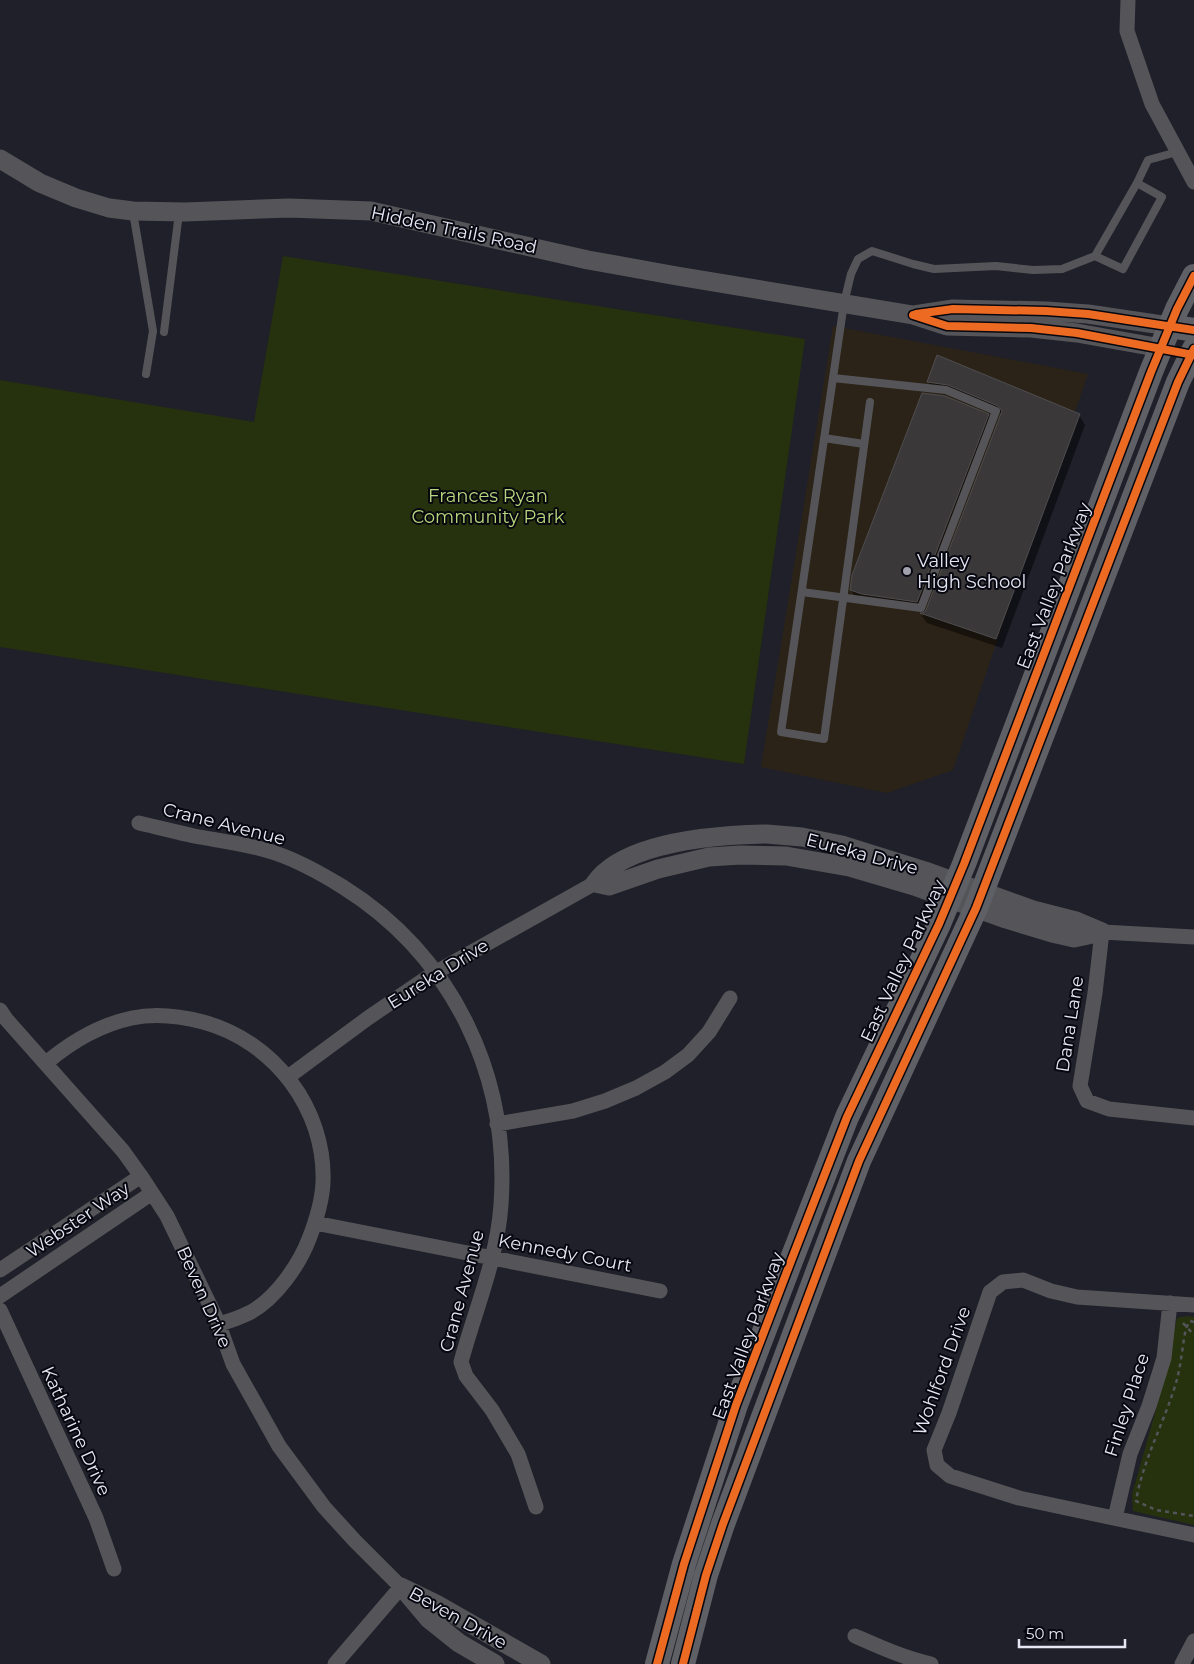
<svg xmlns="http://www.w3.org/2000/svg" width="1194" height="1664" viewBox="0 0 1194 1664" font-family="Montserrat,sans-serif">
<rect width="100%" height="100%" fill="#1f202a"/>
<!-- education -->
<path fill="#2b2317" d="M833 326 1088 374 953 770 887 793 761 767Z"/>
<!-- green -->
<path fill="#26310d" d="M283 256 805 339 744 764 0 647V380L254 422Z
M1187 1316 1194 1317V1525L1133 1511 1132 1494 1157 1406 1177 1318Z"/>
<!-- shadow -->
<path fill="#0007" d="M938 357 1079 415 1085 425 1002 648 927 623 922 616 927 611 1002 414 955 395 934 392 928 382Z
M988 415 994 425 923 611 869 604 857 600 851 590Z"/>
<!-- building -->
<path fill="#3b383a" stroke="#4f4d4f" d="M937 355 1080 414 996 639 920 613H923L926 610 1002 411 998 406 948 385 927 382Z
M922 393 945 396 989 414 917 602 862 594 850 590 852 575Z"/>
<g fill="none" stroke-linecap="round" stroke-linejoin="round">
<!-- path -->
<path stroke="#54555a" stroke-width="2.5" stroke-dasharray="4 4" stroke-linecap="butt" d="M1194 1322 1190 1321 1186 1328C1182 1347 1181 1368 1175 1386 1163 1425 1143 1460 1136 1501L1156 1510 1194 1516
M1183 1323 1194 1335"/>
<!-- service -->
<path stroke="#555559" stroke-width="8" d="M1137 183 1162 197 1123 269 1095 256 1137 183 1148 160 1177 152
M133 212 153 331 146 374
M164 332 179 213
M870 402 824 739 781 732 844 303 851 274 858 259 872 251 913 264 934 269 996 266 1033 270 1062 269 1095 256
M824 438 864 444
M802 592 921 608 996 411 946 390 833 378"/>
<!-- minor -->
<path stroke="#555559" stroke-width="15" d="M1128 0 1127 31 1152 104 1194 182
M139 823C157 827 176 832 194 836 221 841 249 844 275 853 299 861 322 874 343 887 453 956 510 1076 501 1205 497 1260 475 1310 461 1362L466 1376 492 1410 518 1454 536 1507
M1194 937 1102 932 1095 993 1080 1086 1087 1101 1109 1109 1194 1118
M0 1010 6 1019 123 1151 143 1179 167 1216 218 1322 233 1364 279 1446 324 1507 355 1541 401 1587 335 1664
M46 1063C71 1042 99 1025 132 1018 156 1013 180 1016 203 1022 274 1041 326 1109 323 1183 322 1202 316 1221 309 1239 299 1265 276 1298 251 1312 241 1317 230 1321 219 1324
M288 1077 368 1018 431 975 595 883
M497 1124 573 1111 605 1101 636 1088 665 1072 688 1055 709 1032 730 998
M315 1223 660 1291
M0 1270 141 1176
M0 1296 152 1193
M1194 1305 1077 1297 1051 1291 1023 1280 1003 1282 990 1292 949 1413 934 1450 937 1465 950 1476 1019 1498 1194 1535
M0 1310 96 1518 114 1569
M1115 1518 1130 1454 1149 1406 1164 1358 1170 1303
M855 1636C880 1647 904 1658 931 1664
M1182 1664 1194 1641"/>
<!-- tertiary -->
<path stroke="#555559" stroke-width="19" d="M0 159 40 183 76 198 109 208 133 211 185 212 289 208 371 211 588 260 677 276 913 315 947 326 1031 328 1077 333 1161 348
M914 315 953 309 1046 311 1088 314 1169 326
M767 834 802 837 842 845 925 871 1033 910 1076 921 1102 932 1074 938 1052 933 1006 919 917 887 849 867 786 856 740 855 709 857 658 869 609 886 595 883C625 841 718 835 767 834Z
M401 1587 436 1604 541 1664
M407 1593 429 1619 459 1643 495 1664"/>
<!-- primary -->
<path stroke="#5f6066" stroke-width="24" d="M1169 326 1194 330
M657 1664 684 1564 736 1405 791 1261 847 1117 939 924 964 864 1151 372 1177 309 1194 276
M683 1664 706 1575 723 1524 859 1161 976 908 1178 382 1194 349"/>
<defs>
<path id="cycleway" d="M916 314 953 309 1046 311 1088 314 1194 330
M913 315 947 326 1031 328 1077 333 1194 355
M657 1664 684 1564 736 1405 791 1261 847 1117 939 924 964 864 1151 372 1177 309 1194 276
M683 1664 706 1575 723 1524 859 1161 976 908 1178 382 1194 349"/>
</defs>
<!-- cycleway casing -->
<use href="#cycleway" stroke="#07070f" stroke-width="11"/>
<!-- cycleway -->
<use href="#cycleway" stroke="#ed6a23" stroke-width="8"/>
</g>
<!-- markers -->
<circle fill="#a0a1ad" stroke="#07070f" stroke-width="2" cx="907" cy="571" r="5"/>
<g text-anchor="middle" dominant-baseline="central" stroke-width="4" stroke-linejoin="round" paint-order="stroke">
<!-- street labels -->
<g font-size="18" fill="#e5e7f4" stroke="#07070f">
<text transform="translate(454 230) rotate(12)">Hidden Trails Road</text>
<text transform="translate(1054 586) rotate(-69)">East Valley Parkway</text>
<text transform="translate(224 824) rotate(14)">Crane Avenue</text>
<text transform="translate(862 854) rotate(15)">Eureka Drive</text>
<text transform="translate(903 961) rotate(-65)">East Valley Parkway</text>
<text transform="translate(438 974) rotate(-32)">Eureka Drive</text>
<text transform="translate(1070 1024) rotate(-81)">Dana Lane</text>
<text transform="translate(78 1220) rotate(-34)">Webster Way</text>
<text transform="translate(565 1253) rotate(11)">Kennedy Court</text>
<text transform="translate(462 1291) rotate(-75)">Crane Avenue</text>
<text transform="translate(204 1297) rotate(66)">Beven Drive</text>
<text transform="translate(748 1336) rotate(-70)">East Valley Parkway</text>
<text transform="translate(942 1371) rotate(-70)">Wohlford Drive</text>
<text transform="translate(1127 1405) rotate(-72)">Finley Place</text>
<text transform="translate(76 1431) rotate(65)">Katharine Drive</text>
<text transform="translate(458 1618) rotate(29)">Beven Drive</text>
</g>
<!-- park labels -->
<g font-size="18" fill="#b8d77c" stroke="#07070f">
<text x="488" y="496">Frances Ryan<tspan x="488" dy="21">Community Park</tspan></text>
</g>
<!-- poi labels -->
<g font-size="18" fill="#e5e7f4" stroke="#07070f" text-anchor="start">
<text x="917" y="561">Valley<tspan x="917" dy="21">High School</tspan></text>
</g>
</g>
<!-- scale -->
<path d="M1019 1639v8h106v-8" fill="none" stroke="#e5e7f4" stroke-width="2.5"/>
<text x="1026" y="1639" font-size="15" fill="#e5e7f4" stroke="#07070f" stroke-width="4" paint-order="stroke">50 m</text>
</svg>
